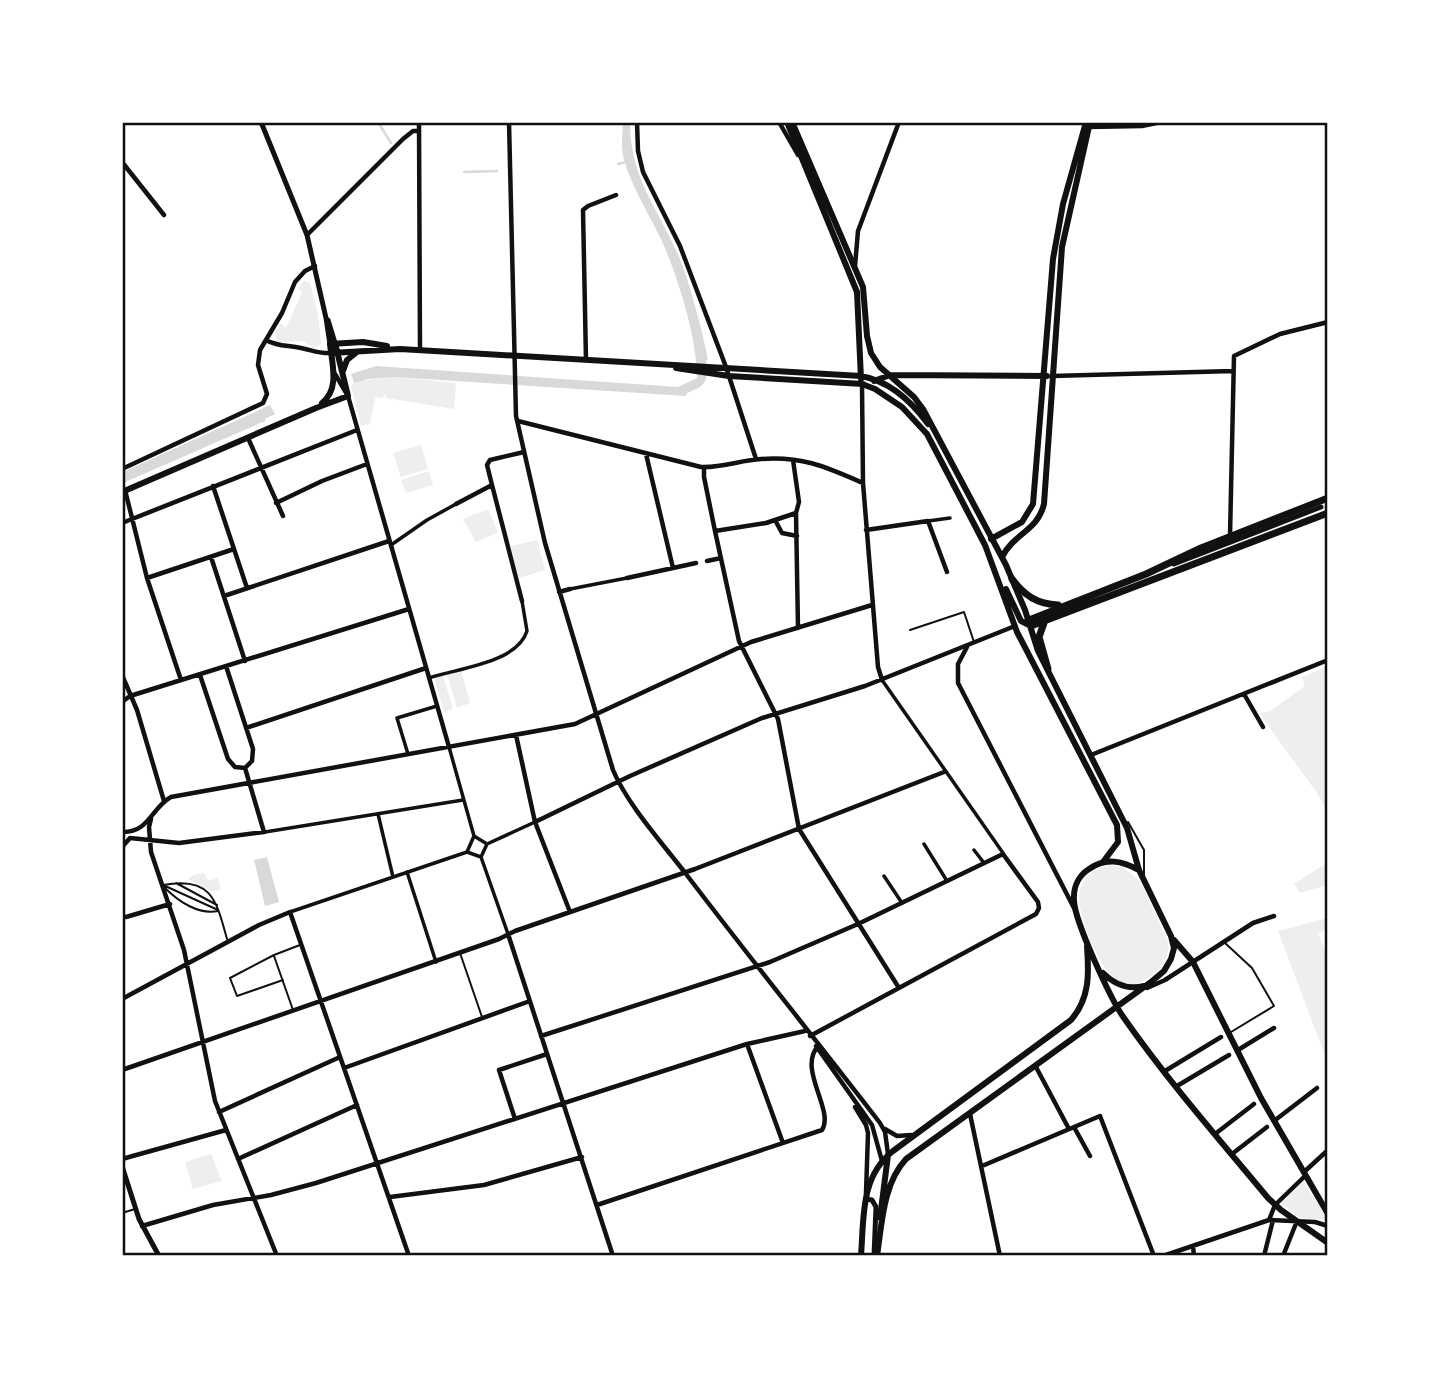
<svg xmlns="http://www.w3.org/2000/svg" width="1450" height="1378" viewBox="0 0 1450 1378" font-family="Lato,sans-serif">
<rect width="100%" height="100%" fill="#fff"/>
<!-- green -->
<path fill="#eee" d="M304 281 310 283 318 314 321 344 313 348 304 341 279 342C272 335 276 331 281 323L286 328 302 293 298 288Z
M394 377 456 383 454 409 386 398 384 394 383 398 375 397 370 424 361 426 351 386 357 381Z
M421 445 428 469 401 477 393 453Z
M429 471 433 485 406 493 401 480Z
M488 509 498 532 476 542 463 519Z
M537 540 545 570 519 578 511 546Z
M1327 666V820L1325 818V807L1317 793 1259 713 1270 711 1305 686 1302 677Z
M461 670 470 703 457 708 447 674Z
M443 675 453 709 444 712 434 678Z
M1327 863V885L1300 893 1294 884Z
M1111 865 1124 868 1140 881 1168 941C1171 962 1155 975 1138 984 1131 985 1124 984 1117 980 1105 972 1098 957 1092 944 1079 913 1065 874 1111 865Z
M203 873 209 881 218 878 221 890 211 891 188 879 193 875Z
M1327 918V929L1318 934 1327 954V1061L1278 931Z
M211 1154 222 1181 193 1189 185 1162Z
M1303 1181 1326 1217 1325 1220 1300 1218 1283 1205V1201Z"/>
<!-- water -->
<path fill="#d9d9d9" d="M623 123H630C630 181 662 213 682 264 693 295 701 327 708 359L706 361C708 382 707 385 687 393L686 396 394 377 368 379 354 383 351 374 376 366 678 387 697 378C697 338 680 285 665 248 652 218 633 191 624 160 621 148 622 135 623 123Z
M270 405 275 414 265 419V421L123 483V472Z
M267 857 279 902 265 906 254 860Z"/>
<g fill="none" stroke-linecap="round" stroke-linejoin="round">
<!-- stream -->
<path stroke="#d9d9d9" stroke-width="2.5" d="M378 122 391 143
M618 164 626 162
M464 172 497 171"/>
<!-- service -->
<path stroke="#111" stroke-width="2" d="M910 630 964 612 974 642
M1128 822 1144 850V875
M176 883 217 905
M163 885C211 876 216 899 227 939
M163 885 218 910
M165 888C179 902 199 915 218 911
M1225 943 1252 968 1274 1006 1231 1032
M460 953 482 1017
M274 956 293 1010
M283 980 237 996 230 978 274 955 300 945
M122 1213 135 1209"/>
<!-- pedestrian -->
<path stroke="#111" stroke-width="3.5" d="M928 521 950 518
M391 545 427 520 456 504
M570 589 627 578
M429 678C459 668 517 663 527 631L522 601
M882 680 1003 853
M449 747 474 836 467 852
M408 754 397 718 437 706
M378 814 393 877
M265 832 463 800
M474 836 487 844 535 822
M924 844 947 881
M974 850 984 863
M467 852 481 857 508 934
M481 857 487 844
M407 872 436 962
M884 876 902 903
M290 912 467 852"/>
<!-- minor -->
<path stroke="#111" stroke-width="4.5" d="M419 122 420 350
M509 122 516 416 545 543 613 770C627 804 663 844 686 874 750 958 816 1040 880 1123L885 1132 888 1154
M637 122 638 151 643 172 680 246 726 367 756 459
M779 122 798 155
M1088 127 1142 126 1161 122
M122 162 164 215
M307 235 403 139 413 131H419
M855 266 858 231 899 122
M266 340C278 347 288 345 301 348 312 350 319 354 331 353
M586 360 583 210 588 206 616 195
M335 374 348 396 449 747
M1052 376 1233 371
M862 385 863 483 878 667 882 680
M518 421 701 467C722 468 741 460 761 459 803 456 826 467 863 483
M248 438 283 516
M646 454 673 568
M793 460 799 502 796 513 798 628
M704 467V477L715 531 739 641 778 719 799 829 899 988
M122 469 263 403 267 394 258 365 260 350 282 313 295 282 305 271 315 266
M492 485 522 601
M213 486 247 588
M125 490 147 578 181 680
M276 503 322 481 367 464
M456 504 492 485 487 465 490 460 524 452
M775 520 782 533 797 536
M122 523 357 430
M866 530 928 521 947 572
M715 531 766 523 796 513
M1230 536 1234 356 1280 334 1328 322
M211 557 245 661
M707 561 721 558
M147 578 234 549
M627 578 696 563
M559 592 570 589
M224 596 389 541
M967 647 958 664V683L1074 908
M226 666 253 749 252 761 245 768
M122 675 137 710 164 801
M200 675 228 759 235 767 245 768
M1244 694 1263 727
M122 702 130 696 409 609
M246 728 426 668
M516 735 535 822 570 912
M1091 755 1328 660
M151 819 149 827 151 852 184 950 215 1101 277 1256
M535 822 630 776 762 718 865 686 1015 626
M122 832C149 833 151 808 171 797L575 724 751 642 872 605
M122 847 130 838 179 843 264 832 245 768
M126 917 170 904
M508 934 613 1256
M1147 988 1165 980 1253 923 1274 916
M122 999 259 925 290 912 409 1256
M541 1036 770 962 858 924 1003 854 1038 902 1039 908 1036 914 810 1036
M747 1044 783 1143
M816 1046 872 1125 882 1161
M1238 1050 1274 1028
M1036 1067 1069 1129
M344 1068 530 1001
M122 1070 499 939 515 931 695 869 944 772
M1165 1071 1221 1037
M1177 1086 1229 1055
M855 1107 866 1125 868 1133 866 1193
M219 1112 340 1057
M970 1114 1000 1256
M515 1119 499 1070 547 1054
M1274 1121 1317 1088
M1074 1127 1090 1156
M885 1129 897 1136 911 1135
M1215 1134 1254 1104
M1232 1154 1267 1127
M122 1159 226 1130
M238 1159 357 1105
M982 1166 1100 1116 1154 1256
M1304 1172 1328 1150
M390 1197 484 1185 582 1157
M597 1205 822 1130C835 1110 796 1068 819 1045
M1269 1220 1275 1205 1305 1176
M142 1226 213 1205 271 1195 316 1183 747 1044 805 1031
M1193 1246 1194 1256
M1163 1256 1269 1220 1315 1222 1328 1226
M1264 1256 1273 1220
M1283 1256 1297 1221"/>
<!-- tertiary -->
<path stroke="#111" stroke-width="5" d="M261 122 307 235 326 318 330 344
M328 320 335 343
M1174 564 1321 507
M122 1166 139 1219 159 1256
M866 1199 872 1200 876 1207 874 1256"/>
<!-- secondary -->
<path stroke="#111" stroke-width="6" d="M787 122 857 292 861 379
M792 122 863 287 867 336 871 353 880 367 914 397 923 409 1006 565 1025 610 1038 651 1127 828 1139 870 1171 936 1174 948 1171 959 1164 971 1151 982 906 1159C883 1184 882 1223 877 1256
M331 353 400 349 861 376C889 381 912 402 928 424
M676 368 729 376 863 384
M343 371 347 360 357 352
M874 381 890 375 1047 376
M862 384 875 389 902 407 927 434 985 545 1017 632 1117 825 1118 842 1103 862
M322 403C340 389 332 364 330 344L363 342 387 346
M122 492 316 408 348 396 335 343
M991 539 1022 522 1033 504 1053 259 1063 204 1086 122
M1002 557C1015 532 1037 532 1044 504L1062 247 1090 122
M1006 589 1021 621 1031 626
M1139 870C1122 861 1106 857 1089 869 1078 876 1073 888 1074 901 1075 922 1111 1000 1124 1018 1168 1081 1219 1139 1268 1198L1281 1210 1328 1243
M1174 940 1193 962 1261 1098 1328 1214
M1103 973C1114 984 1128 990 1144 986
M880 1218 888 1155
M861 1256C864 1218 860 1177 893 1151L1071 1020C1090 998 1089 974 1087 946"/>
<!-- primary -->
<path stroke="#111" stroke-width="7" d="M1012 579C1025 596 1037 604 1058 605
M1029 620 1146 574 1201 548 1328 498
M1044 623 1039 637 1048 669
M1031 626 1328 513"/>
</g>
<!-- border -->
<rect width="1450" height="1378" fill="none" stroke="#ffffff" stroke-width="248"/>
<rect x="124" y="124" width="1202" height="1130" fill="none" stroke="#111" stroke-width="2.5"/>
</svg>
